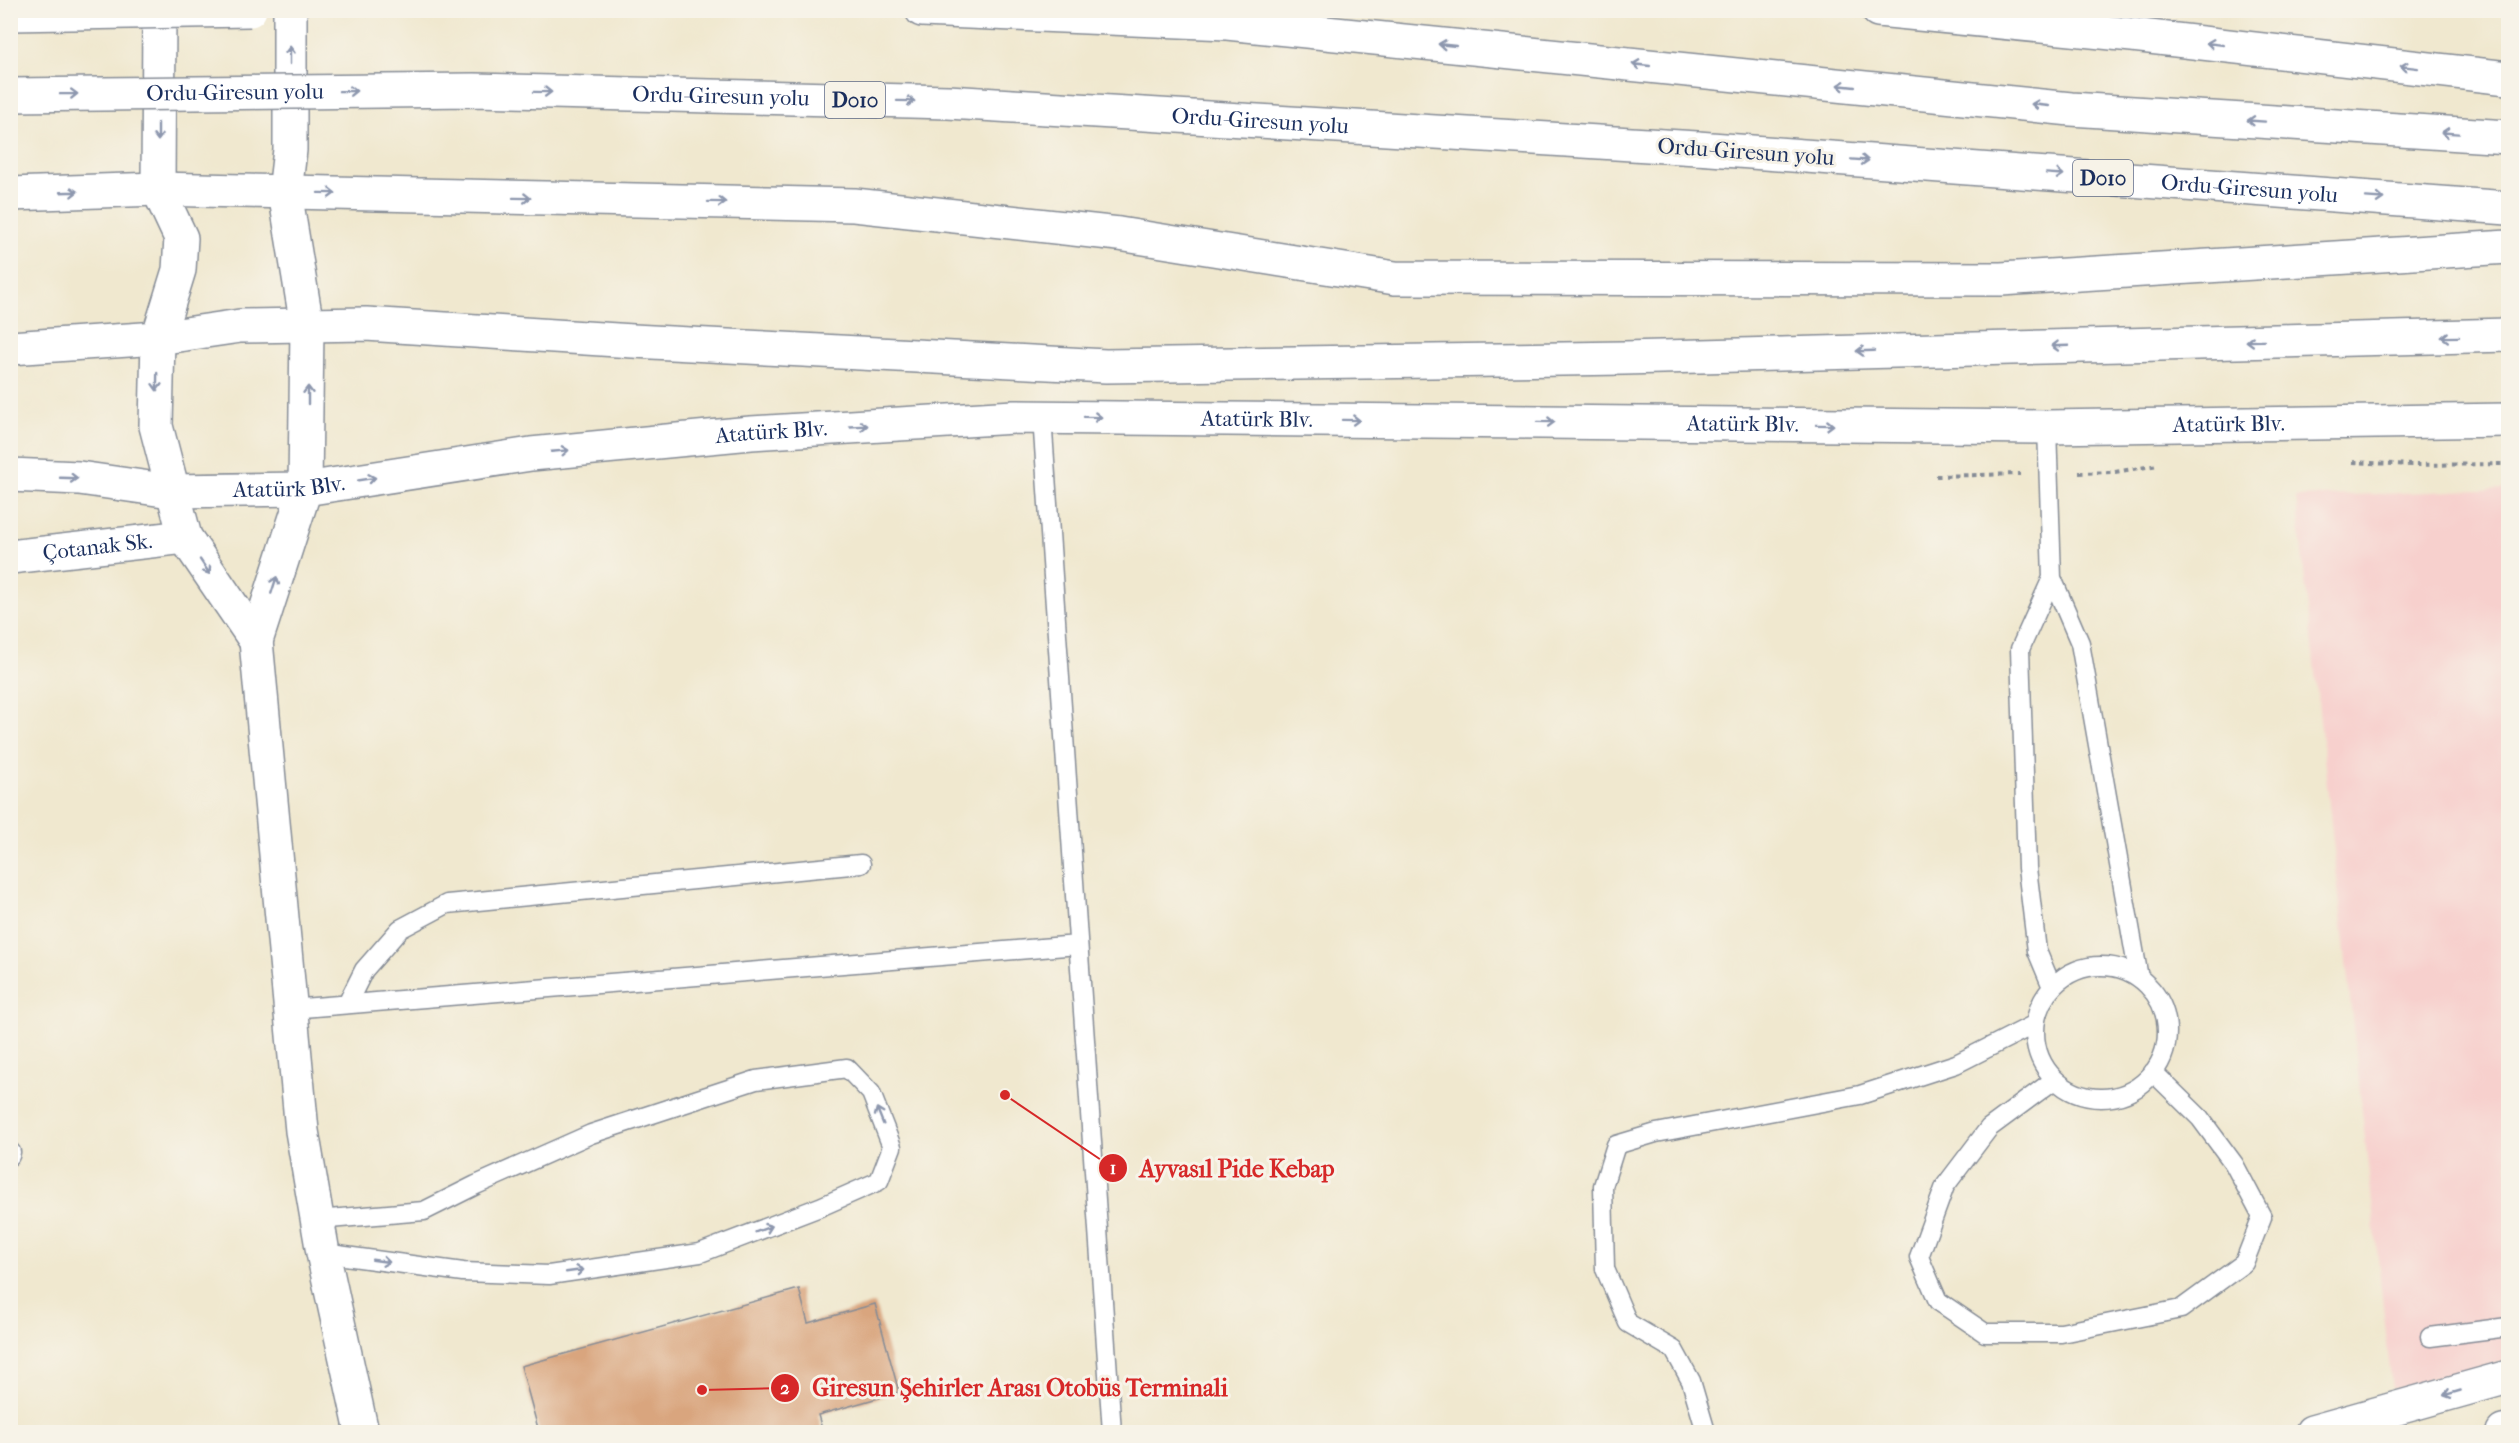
<svg xmlns="http://www.w3.org/2000/svg" width="2519" height="1443" viewBox="0 0 2519 1443" font-family="'IM FELL French Canon',serif">
<rect width="100%" height="100%" fill="#f7f3e8"/>
<filter id="ink" filterUnits="userSpaceOnUse"><feTurbulence type="fractalNoise" baseFrequency=".0167" numOctaves="2"/><feDisplacementMap in="SourceGraphic" scale="12" xChannelSelector="R" yChannelSelector="G"/><feConvolveMatrix kernelMatrix="1 2 1 2 8 2 1 2 1" color-interpolation-filters="sRGB"/></filter>
<filter id="wash" filterUnits="userSpaceOnUse"><feTurbulence type="fractalNoise" baseFrequency=".008" numOctaves="4" result="noise"/><feDisplacementMap in="SourceGraphic" scale="24" xChannelSelector="R" yChannelSelector="G"/><feGaussianBlur stdDeviation="1.35" result="paint"/><feColorMatrix in="noise" values="0 0 0 0 0 0 0 0 0 0 0 0 0 0 0 0 0 1.4 0 .05"/><feComposite in="paint" operator="in"/></filter>
<g filter="url(#wash)">
<rect width="100%" height="100%" fill="#f0e8cf"/>
<!-- built -->
<path fill="#f7d0cd" d="M2508 489V1361L2392 1389 2296 497Z"/>
<g id="blocks">
<!-- building -->
<path fill="#d9a57e" d="M799 1289 808 1323 875 1304 899 1392 818 1415 822 1429 809 1432H539L521 1366Z"/>
</g>
</g>
<g filter="url(#ink)">
<use href="#blocks" fill-opacity="0" stroke="#868c96" stroke-width="1.5"/>
<g fill="none" stroke-linecap="round" stroke-linejoin="round">
<defs>
<path id="service" d="M1042 417 1112 1432
M2047 427 2052 578 2080 643 2139 978
M2052 578 2020 649 2027 868 2037 951 2052 987
M2035 1032a66 66 0 1 1 132 0a66 66 0 1 1-132 0Z
M347 1004 364 970 400 929 447 904 861 864
M290 1009 1078 945
M2054 1080 1989 1128 1945 1186 1919 1257 1938 1301 1985 1333H2061L2181 1309 2244 1263 2262 1217 2234 1164 2200 1118 2153 1072
M10 1156 11 1152
M317 1220 424 1211 476 1185 591 1134 756 1080 847 1068 871 1093 892 1147 879 1181 820 1207 700 1253 549 1275 463 1272 323 1253
M2430 1337 2508 1327
M1706 1432 1691 1381 1674 1350 1628 1323 1605 1269 1603 1186 1616 1145 1656 1133 1860 1095 1956 1064 2035 1024"/>
<g id="minor">
<path id="s1" d="M10 557 185 537"/>
<path d="M256 641 302 1131 323 1253 362 1432"/>
<path d="M2312 1432 2508 1377"/>
<path d="M2503 1432 2508 1431"/>
</g>
<g id="secondary">
<path d="M10 348 158 338 240 326 366 324 633 341 1106 366 1624 358 2508 335"/>
<path id="s2" d="M10 475 79 478 171 491 305 489 531 454 751 433 1014 417 2047 427 2508 420"/>
</g>
<g id="trunk">
<path d="M159 10 158 189 181 238 179 270 158 338 156 426 185 537 256 641"/>
<path d="M922 10 1227 23 2071 109 2508 137"/>
<path d="M1878 10 2132 35 2508 78"/>
<path id="s3" d="M1697 148 2508 208"/>
<path d="M10 194 158 189 854 205 1119 234 1395 278 2001 279 2508 247"/>
<path d="M256 641 305 489 307 326 285 192 290 150V10"/>
</g>
</defs>
<!-- service casing -->
<use href="#service" stroke="#868c96" stroke-width="21"/>
<!-- minor casing -->
<use href="#minor" stroke="#868c96" stroke-width="36"/>
<!-- secondary casing -->
<use href="#secondary" stroke="#868c96" stroke-width="36"/>
<!-- trunk casing -->
<use href="#trunk" stroke="#868c96" stroke-width="36"/>
<!-- path -->
<path stroke="#868c96" stroke-width="4" stroke-dasharray="4.5 4.5" stroke-linecap="butt" d="M2353 462 2411 465 2508 464
M2079 473 2115 472 2158 465
M1936 476 2020 474"/>
<!-- service -->
<use href="#service" stroke="#fff" stroke-width="18"/>
<!-- minor -->
<use href="#minor" stroke="#fff" stroke-width="33"/>
<!-- secondary -->
<use href="#secondary" stroke="#fff" stroke-width="33"/>
<!-- trunk -->
<use href="#trunk" stroke="#fff" stroke-width="33"/>
<defs>
<g id="trunk-bridge">
<path d="M10 14 250 10"/>
<path id="s4" d="M10 95 474 90 948 102 1697 148"/>
</g>
</defs>
<!-- trunk-bridge casing -->
<use href="#trunk-bridge" stroke="#868c96" stroke-width="36" stroke-linecap="butt"/>
<!-- trunk-bridge -->
<use href="#trunk-bridge" stroke="#fff" stroke-width="33"/>
</g>
<!-- one-way arrows -->
<defs><path id="oneway-shaft" d="M-6 0H5M1.5-3L5.5 0L1.5 3" fill="none" stroke-width="1.6" stroke-linecap="round" stroke-linejoin="round" transform="scale(1.5)"/></defs>
<g stroke="#8d97ae">
<use href="#oneway-shaft" transform="translate(2215 44) rotate(-173)"/>
<use href="#oneway-shaft" transform="translate(1447 45) rotate(-174)"/>
<use href="#oneway-shaft" transform="translate(290 55) rotate(-90)"/>
<use href="#oneway-shaft" transform="translate(1641 65) rotate(-174)"/>
<use href="#oneway-shaft" transform="translate(2409 67) rotate(-173)"/>
<use href="#oneway-shaft" transform="translate(1846 86) rotate(-174)"/>
<use href="#oneway-shaft" transform="translate(348 91) rotate(-1)"/>
<use href="#oneway-shaft" transform="translate(543 92) rotate(1)"/>
<use href="#oneway-shaft" transform="translate(69 94) rotate(-1)"/>
<use href="#oneway-shaft" transform="translate(906 101) rotate(1)"/>
<use href="#oneway-shaft" transform="translate(2040 105) rotate(-174)"/>
<use href="#oneway-shaft" transform="translate(2256 121) rotate(-176)"/>
<use href="#oneway-shaft" transform="translate(158 132) rotate(90)"/>
<use href="#oneway-shaft" transform="translate(2450 133) rotate(-176)"/>
<use href="#oneway-shaft" transform="translate(1860 160) rotate(4)"/>
<use href="#oneway-shaft" transform="translate(2055 174) rotate(4)"/>
<use href="#oneway-shaft" transform="translate(69 192) rotate(-2)"/>
<use href="#oneway-shaft" transform="translate(327 193) rotate(1)"/>
<use href="#oneway-shaft" transform="translate(522 198) rotate(1)"/>
<use href="#oneway-shaft" transform="translate(2375 198) rotate(4)"/>
<use href="#oneway-shaft" transform="translate(717 202) rotate(1)"/>
<use href="#oneway-shaft" transform="translate(2450 337) rotate(179)"/>
<use href="#oneway-shaft" transform="translate(2255 341) rotate(179)"/>
<use href="#oneway-shaft" transform="translate(2060 346) rotate(178)"/>
<use href="#oneway-shaft" transform="translate(1865 351) rotate(178)"/>
<use href="#oneway-shaft" transform="translate(157 382) rotate(91)"/>
<use href="#oneway-shaft" transform="translate(308 395) rotate(-90)"/>
<use href="#oneway-shaft" transform="translate(1093 417) rotate(1)"/>
<use href="#oneway-shaft" transform="translate(1351 420) rotate(1)"/>
<use href="#oneway-shaft" transform="translate(1546 422) rotate(1)"/>
<use href="#oneway-shaft" transform="translate(1825 425) rotate(1)"/>
<use href="#oneway-shaft" transform="translate(859 426) rotate(-3)"/>
<use href="#oneway-shaft" transform="translate(560 451) rotate(-5)"/>
<use href="#oneway-shaft" transform="translate(69 478) rotate(2)"/>
<use href="#oneway-shaft" transform="translate(367 479) rotate(-9)"/>
<use href="#oneway-shaft" transform="translate(205 567) rotate(56)"/>
<use href="#oneway-shaft" transform="translate(274 585) rotate(-72)"/>
<use href="#oneway-shaft" transform="translate(880 1116) rotate(-112)"/>
<use href="#oneway-shaft" transform="translate(764 1229) rotate(-21)"/>
<use href="#oneway-shaft" transform="translate(381 1261) rotate(8)"/>
<use href="#oneway-shaft" transform="translate(575 1271) rotate(-8)"/>
<use href="#oneway-shaft" transform="translate(2452 1393) rotate(164)"/>
</g>
</g>
<g text-anchor="middle" dominant-baseline="central" stroke-width="6" stroke-linejoin="round" paint-order="stroke">
<!-- shield labels -->
<g fill="#f7f3e8" stroke="#5d6a87" stroke-width="1.5">
<rect x="825" y="82" width="60" height="36" rx="4.5"/>
<rect x="2073" y="160" width="60" height="36" rx="4.5"/>
</g>
<g font-size="21" font-weight="bold" fill="#1b2f5e">
<text x="855" y="100">D010</text>
<text x="2103" y="178">D010</text>
</g>
<!-- street labels -->
<g font-size="22" fill="#1b2f5e" stroke="#f7f3e8">
<text stroke="none"><textPath href="#s4" startOffset="225">Ordu-Giresun yolu</textPath></text>
<text stroke="none"><textPath href="#s4" startOffset="711">Ordu-Giresun yolu</textPath></text>
<text stroke="none"><textPath href="#s4" startOffset="1251">Ordu-Giresun yolu</textPath></text>
<text transform="translate(1746 152) rotate(4)">Ordu-Giresun yolu</text>
<text stroke="none"><textPath href="#s3" startOffset="554">Ordu-Giresun yolu</textPath></text>
<text stroke="none"><textPath href="#s2" startOffset="1252">Atatürk Blv.</textPath></text>
<text stroke="none"><textPath href="#s2" startOffset="1738">Atatürk Blv.</textPath></text>
<text stroke="none"><textPath href="#s2" startOffset="2224">Atatürk Blv.</textPath></text>
<text stroke="none"><textPath href="#s2" startOffset="766">Atatürk Blv.</textPath></text>
<text stroke="none"><textPath href="#s2" startOffset="280">Atatürk Blv.</textPath></text>
<text stroke="none"><textPath href="#s1" startOffset="88">Çotanak Sk.</textPath></text>
</g>
</g>
<!-- callouts -->
<path fill="none" stroke="#d62828" stroke-width="2" d="M1005 1095L1113 1168M702 1390L785 1388"/>
<g fill="#d62828" stroke="#f7f3e8" stroke-width="2">
<circle cx="1005" cy="1095" r="6"/>
<circle cx="702" cy="1390" r="6"/>
<circle cx="1113" cy="1168" r="15"/>
<circle cx="785" cy="1388" r="15"/>
</g>
<g font-size="18" text-anchor="middle" font-weight="bold" fill="#fff">
<text x="1113" y="1174">1</text>
<text x="785" y="1394">2</text>
</g>
<g font-size="24" text-anchor="middle" font-weight="bold" fill="#d62828" stroke="#f7f3e8" stroke-width="6" stroke-linejoin="round" paint-order="stroke">
<text x="1237" y="1177">Ayvasıl Pide Kebap</text>
<text x="1020" y="1396">Giresun Şehirler Arası Otobüs Terminali</text>
</g>
<!-- margin -->
<rect width="2519" height="1443" fill="none" stroke="#f7f3e8" stroke-width="36"/>
</svg>
